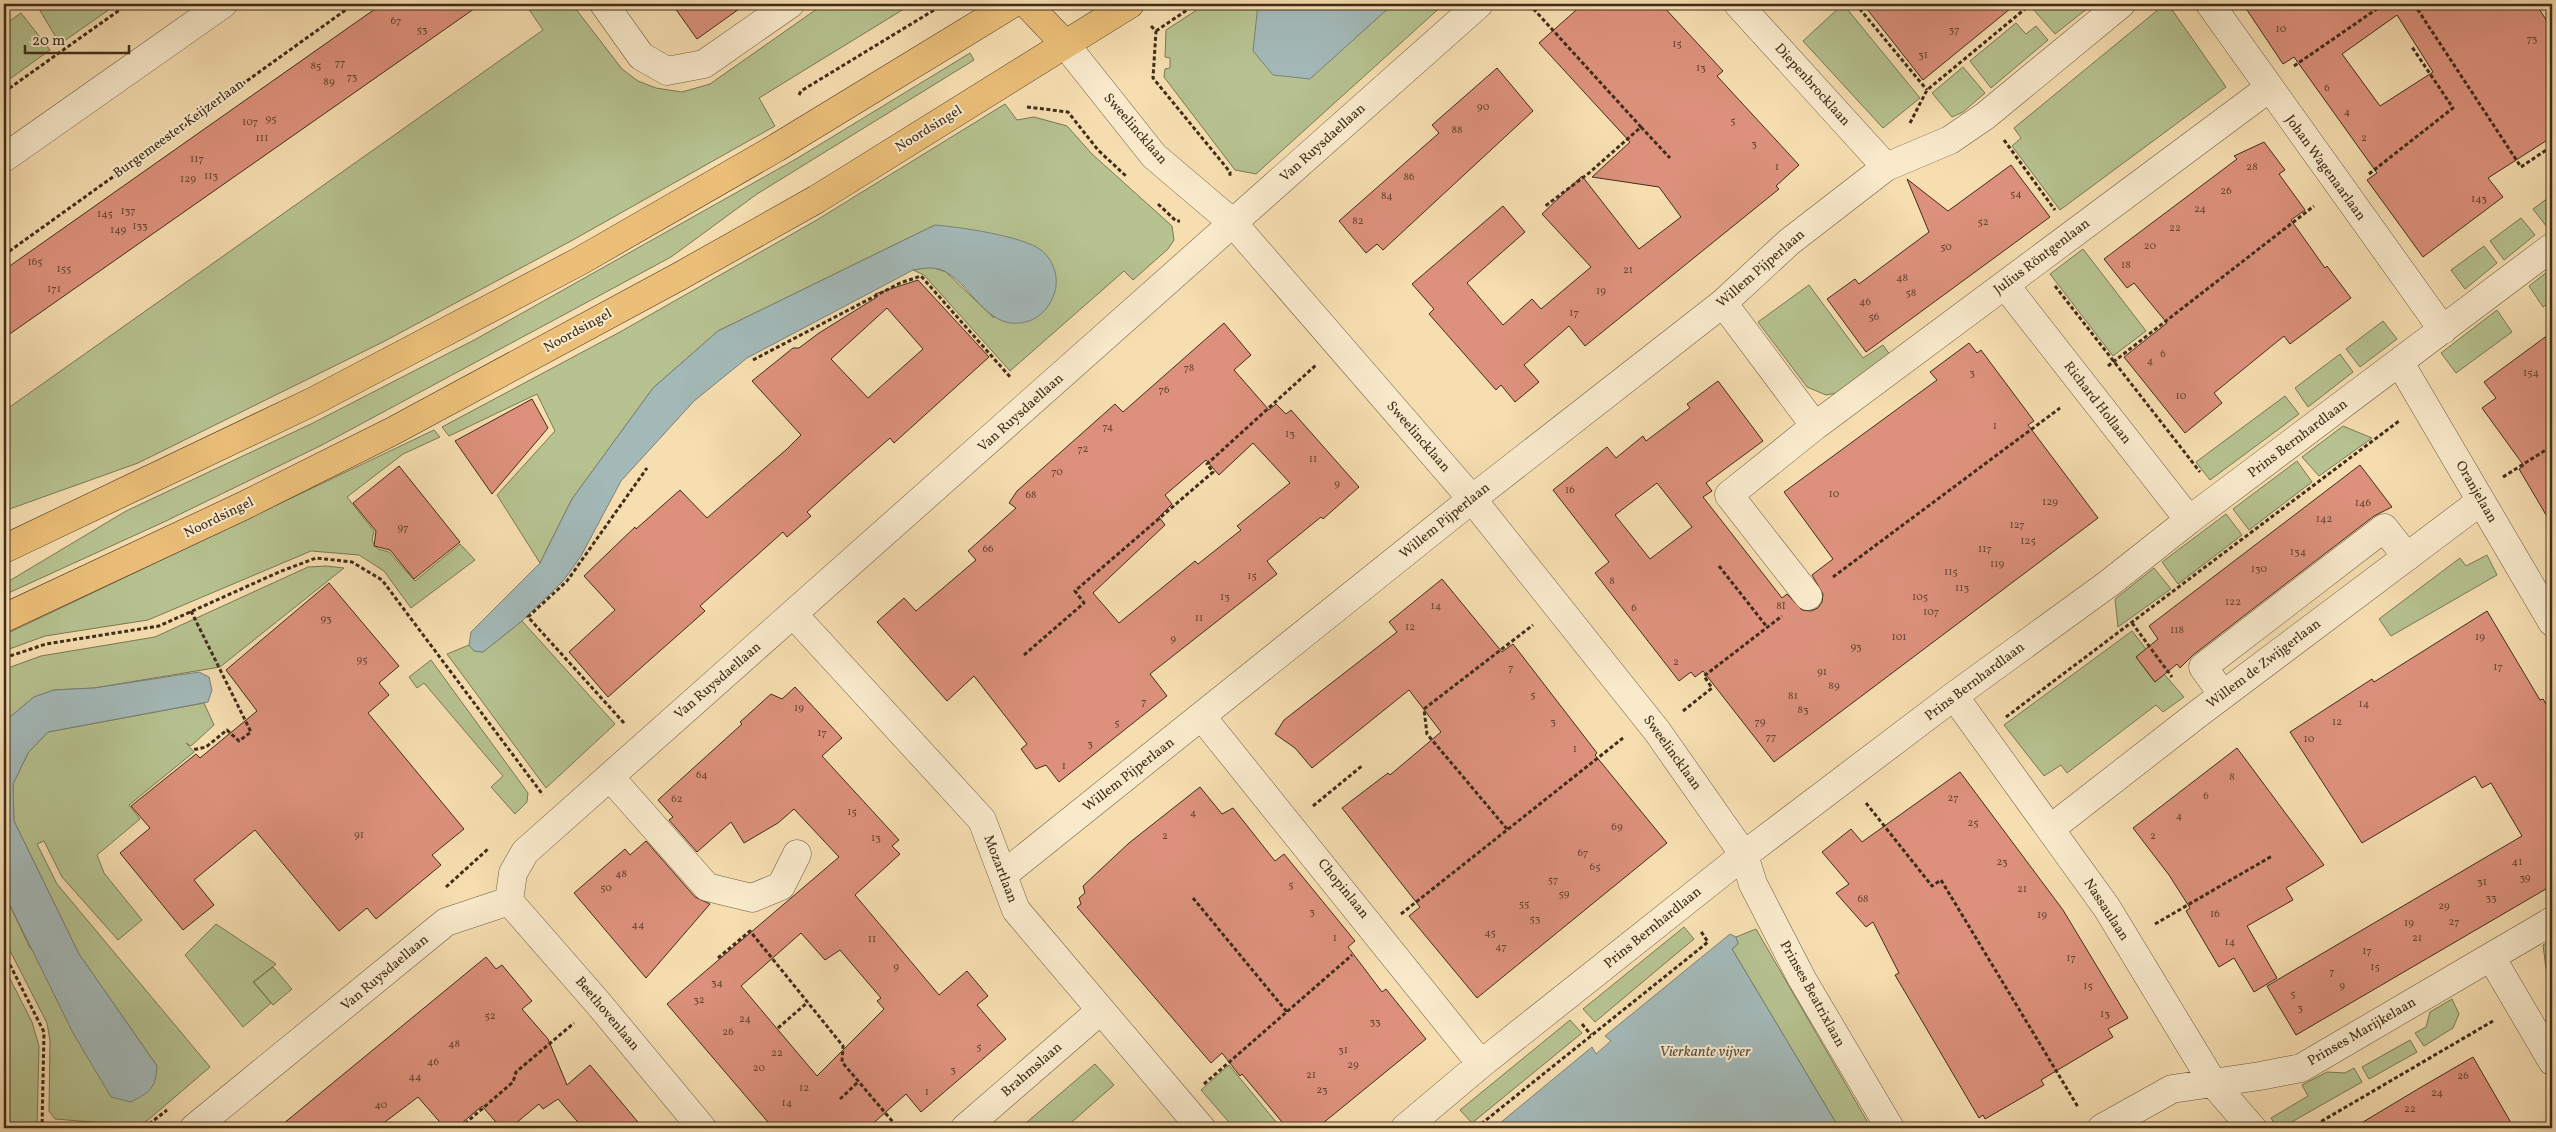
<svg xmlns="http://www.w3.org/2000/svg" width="2556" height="1132" viewBox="0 0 2556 1132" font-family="Vollkorn,serif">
<rect width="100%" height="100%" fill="#f6deb1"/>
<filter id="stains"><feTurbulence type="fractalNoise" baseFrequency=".004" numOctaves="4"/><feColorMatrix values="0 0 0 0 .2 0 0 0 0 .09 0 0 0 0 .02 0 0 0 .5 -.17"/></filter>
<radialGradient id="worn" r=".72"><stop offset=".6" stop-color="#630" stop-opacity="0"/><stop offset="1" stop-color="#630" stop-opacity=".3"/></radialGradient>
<!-- green -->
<path fill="#b6c290" stroke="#7b7854" d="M36 4H117L60 44Z
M535 4H572L622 69 638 81 656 88 682 92 710 84 824 4H912L759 98 775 126 571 241 383 342 138 463 4 511V411L543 30 528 8Z
M1206 4H1258L1256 5 1309 79 1393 4H1444L1256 174 1235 170 1164 77 1165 69 1170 68V58L1165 57 1166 30Z
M1843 4 1920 98 1883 128 1803 41Z
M2039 4H2093L2055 34 2033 9Z
M2165 4H2168L2226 87 2060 210 2012 146 2021 138 2014 128Z
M21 13 50 50 4 83V25Z
M2016 23 2026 34 2036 26 2048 40 1991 88 1970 61Z
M970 53 974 60 757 194 671 257 322 445 166 521 4 595V584L126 511 313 423 476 339 796 159Z
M1963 67 1985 93 1963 112 1952 117 1932 93Z
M1005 104 1017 120 1034 117 1067 126 1092 154 1172 226 1174 240 1168 249 1133 280 1124 271 1010 371 924 275 913 270 931 267 946 272 994 318 935 225 718 331 653 388 572 499 540 563 497 495 555 431 537 394 449 436 442 427 620 332 815 221Z
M2552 195V223L2547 227 2533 209Z
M2521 218 2535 235 2504 260 2490 241Z
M2484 246 2497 263 2465 289 2451 270Z
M2083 249 2146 331 2113 356 2050 274Z
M2552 268V301L2543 307 2529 286Z
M1809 285 1863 358 1883 345 1890 355 1842 392 1826 395 1807 387 1758 322Z
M2497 310 2512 332 2456 373 2441 353Z
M2383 321 2397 339 2360 367 2346 349Z
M2340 354 2353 372 2308 407 2295 388Z
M2285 396 2299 414 2210 480 2196 462Z
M2343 426 2372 438 2319 476 2302 457Z
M434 430 440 437 403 454 347 497 374 531 372 541 378 549 389 552 415 581 460 544 475 560 411 608 384 571 359 555 311 551 148 620 45 636 4 651V635Z
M2297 461 2312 482 2249 530 2233 509Z
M2226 514 2242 535 2178 584 2162 562Z
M2487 555 2497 575 2391 636 2379 619 2460 558 2466 566Z
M326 566 344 568 220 667 94 688 54 690 34 697 4 722V671L8 668 41 656 155 637 308 567Z
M2154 568 2171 589 2118 627 2115 599Z
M522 621 615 724 546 788 447 654 469 645 474 651 483 652Z
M2132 631 2146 649 2136 657 2154 681 2164 674 2184 697 2163 712 2156 705 2067 773 2061 765 2044 776 2004 725Z
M431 660 528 793 527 802 515 814 491 787 503 776 424 683 417 688 409 677Z
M204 703 214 725 191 746 186 743 194 752 129 805 140 819 97 855 104 873 142 920 118 940 62 877 44 841 37 844 57 884 210 1067 141 1126 55 1119 49 1111 50 1041 47 1023 4 939V893L30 948 157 1066 79 954 14 821 13 784 28 753 48 732Z
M216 924 276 964 253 982 271 1003 243 1027 185 955Z
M1684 927 1694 939 1595 1022 1583 1009Z
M1756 929 1871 1128H1839L1732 949 1738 944 1736 937Z
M2552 940V965L2546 969 2543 945Z
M4 967 32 1022 39 1046 37 1128H4Z
M273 967 292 989 273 1005 254 982Z
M2452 999 2459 1014 2453 1028 2424 1046 2415 1033 2426 1027 2430 1012Z
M1570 1020 1582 1033 1472 1123 1460 1110Z
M2410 1040 2417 1052 2369 1079 2362 1067Z
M1095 1064 1114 1085 1065 1128H1020Z
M1229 1065 1281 1128H1234L1201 1090Z
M2354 1068 2362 1082 2281 1128H2277L2271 1118 2308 1096 2302 1085 2327 1072 2345 1073Z"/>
<!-- water -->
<path fill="#a3b9b8" stroke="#7b8178" d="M1258 4H1393L1310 79 1273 75 1253 51Z
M935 225C959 227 1023 236 1041 250 1053 259 1059 277 1055 291 1052 303 1042 317 1029 321 989 334 974 288 946 272 936 266 924 268 913 270L747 358 694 401 621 481 581 556 564 580 522 621 483 652 474 651 469 645 471 632 540 563 572 499 653 388 718 331Z
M199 672 209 677 212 690 208 702 48 732 28 753 13 784 14 821 79 954 157 1066C156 1088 150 1092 131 1102L111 1097 73 1033 4 893V722L34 697 54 690 94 688Z
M1730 934 1736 937 1738 944 1732 949 1839 1128H1494L1592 1047 1596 1054 1611 1041 1605 1036Z"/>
<!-- building -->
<path fill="#dd917c" stroke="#402d19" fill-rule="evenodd" d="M382 4H481L4 338V270Z
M672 4H746L697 39Z
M1583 4H1661L1723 71 1717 76 1799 165 1776 186 1779 189 1585 346 1569 326 1524 365 1539 382 1515 402 1501 385 1496 390 1429 314 1434 309 1412 284 1503 206 1525 232 1467 283 1503 325 1532 299 1541 309 1591 267 1542 214 1582 176 1639 249 1681 217 1659 187 1592 177 1630 142 1539 43Z
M1863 4H2016L1923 80Z
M2243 4H2536L2552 29V137L2488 178 2503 197 2423 257 2367 180 2377 173 2294 57 2283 64ZM2397 15 2433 72 2380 106 2342 54Z
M1497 68 1533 111 1383 250 1377 244 1366 253 1339 221 1439 133 1432 125Z
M2264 142 2285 170 2279 174 2305 210 2291 220 2325 268 2327 266 2351 298 2290 344 2284 336 2214 393 2222 403 2185 433 2124 357 2167 323 2134 283 2127 288 2104 259 2237 159 2234 156Z
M2011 165 2050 217 1866 352 1827 299 1855 279 1859 284 1929 232 1907 179 1948 211Z
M918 280 989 357 894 443 890 438 849 474 807 512 811 516 787 537 783 532 700 606 705 611 608 697 569 652 615 610 584 576 635 527 636 529 680 490 707 518 787 449 801 435 752 381 793 348H799L819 333 877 297 875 294ZM887 308 923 349 868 398 831 359Z
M1224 323 1251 355 1234 370 1269 410 1276 404 1286 414 1291 410 1359 487 1323 519 1321 517 1267 561 1277 574 1150 674 1167 696 1059 782 1046 765 1036 769 1021 749 1027 744 974 676 947 701 877 622 904 598 916 611 976 560 968 551 1016 508 1009 503 1017 491 1115 404 1123 412ZM1253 443 1290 483 1237 526 1241 530 1198 564 1195 561 1119 623 1093 593 1165 525 1159 517 1172 504 1165 495 1206 460 1219 475Z
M2552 332V525L2519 469 2524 466 2482 408 2496 398 2484 382Z
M1969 343 1977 353 1981 350 2034 421 2028 425 2098 518 1774 762 1703 671 1695 677 1691 672 1679 681 1595 573 1609 562 1553 490 1607 447 1616 458 1643 436 1646 441 1690 408 1687 404 1718 381 1763 441 1706 483 1712 491 1703 497 1782 598 1787 594 1802 610 1811 611 1818 608 1822 602 1823 594 1812 575 1833 559 1784 492 1937 380 1930 372ZM1657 483 1692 527 1650 559 1615 515Z
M532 399 548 428 492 494 455 441Z
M2360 465 2392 507 2374 516 2193 655 2180 668 2177 664 2155 682 2136 657 2158 639 2149 626Z
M399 466 460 542 414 579 390 550 374 546 376 531 353 503Z
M1442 579 1502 652 1513 644 1597 753 1595 755 1667 843 1477 998 1409 916 1420 907 1342 808 1388 773 1390 775 1441 732 1409 690 1312 768 1295 748 1275 734 1284 720 1397 632 1389 622Z
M329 583 399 666 379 683 389 695 368 713 464 829 432 855 441 865 376 919 367 908 339 931 255 830 194 880 214 905 183 930 120 853 150 828 131 806 196 754 200 758 257 711 226 670Z
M2487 611 2540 700 2543 699 2552 714V887L2551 886 2296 1035 2267 986 2522 836 2491 783 2482 788 2475 776 2362 843 2290 732 2372 679 2374 682Z
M795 687 842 738 822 756 899 840 892 846 900 854 855 895 939 995 967 971 988 996 977 1005 1006 1039 921 1112 906 1094 868 1128H773L667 1004 839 857 794 809 778 823 744 843 731 822 697 852 669 820 673 817 658 800 742 724 740 722 771 694 782 699ZM801 933 825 960 840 950 881 998 877 1001 884 1009 817 1076 741 986Z
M2237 748 2324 865 2286 888 2293 900 2247 926 2277 978 2254 992 2234 958 2219 967 2186 911 2190 908 2169 875 2133 828Z
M1960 772 2063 910 2128 1018 2108 1029 2113 1037 2041 1080 2044 1085 1985 1119 1983 1115 1979 1118 1895 975 1899 973 1873 922 1866 927 1836 893 1849 884 1822 852 1851 829 1862 842Z
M1200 787 1222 814 1233 808 1275 861 1284 854 1355 941 1348 947 1382 992 1386 989 1426 1039 1317 1128H1287L1242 1074 1240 1076 1222 1053 1211 1063 1077 907 1081 904 1079 898 1085 893 1083 886 1129 843Z
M646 841 695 897 710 904 646 978 574 893 625 849 630 855Z
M486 957 496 969 502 965 532 1001 522 1009 548 1039 567 1085 590 1065 643 1128H583L558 1099 543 1109 539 1104 510 1128H501L482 1106 456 1128H445L418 1097 377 1128H278Z
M2473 1057 2514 1128H2353L2418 1089Z"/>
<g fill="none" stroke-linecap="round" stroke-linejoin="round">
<defs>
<path id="minor" d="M604 4 641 56 667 71 704 64 790 4
M1738 4 1886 167
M2210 4 2443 330
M1065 44 1154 156 1233 223 1472 499 1657 731 1744 855 1753 884 1802 979 1890 1128
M4 158 223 4
M2005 285 2189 520
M1723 303 1815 426
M2400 363 2552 622
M1808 596 1729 495 1815 426 2269 88
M794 615 982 820 1016 910 1201 1128
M2223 695 2203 667 2384 528 2407 557
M1954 696 2107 908 2213 1083 2252 1128
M1202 717 1481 1064
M610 777 707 887 752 898 781 886 797 854
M2050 829 2199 713 2481 501
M1003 875 1472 499 1723 303 1789 242 1886 167 1950 140 1985 116 2121 4
M509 901 513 873 525 852 1479 4
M509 901 598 1003 702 1128
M2491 957 2552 1061
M194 1128 446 922 509 901
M965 1128 1100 1011
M1405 1128 1481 1064 1744 855 1954 696 2108 584 2189 520 2552 247
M2102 1128 2172 1089 2260 1076 2301 1068 2552 921"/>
<path id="major" d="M1027 4 1065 44
M4 549 314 401 580 261 776 148 1012 4
M4 618 243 506 393 431 680 276 817 199 1130 4"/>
</defs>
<!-- minor casing -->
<use href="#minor" stroke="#6e593f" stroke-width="29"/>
<!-- major casing -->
<use href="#major" stroke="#402d19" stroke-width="29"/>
<!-- path -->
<path stroke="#402d19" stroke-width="3" stroke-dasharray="4 2.5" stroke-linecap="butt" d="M1529 4 1641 127 1589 173 1544 207
M1863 4 1859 8 1927 90
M2414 4 2521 167 2552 146
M1151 26 1156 31 1153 78 1230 172V178
M1156 31 1196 4
M2294 66 2384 4
M4 92 128 4
M799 95 801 91 944 4
M1027 107 1068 112 1098 150 1127 177
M1910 123 1927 90 2031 4
M1641 127 1670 158
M2004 140 2055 210
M2369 174 2453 108 2412 47
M1158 204 1176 221H1180
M4 255 354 4
M2055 286 2200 472
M753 360 900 283 921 276 1011 378
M2108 366 2314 206
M2503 477 2552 446
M1719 566 1767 627
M1833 577 2060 408
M191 611 251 732 239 741 227 730 206 747 192 750
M2132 623 2172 677
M1024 655 1084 603 1075 591 1213 472 1207 464 1316 365
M4 658 46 644 159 626 279 572 316 558 352 562 382 580 543 795
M1683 711 1712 688 1704 676 1782 616
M2006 717 2399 421
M624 723 528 617 567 581 647 468
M1866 803 1932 886 1941 880 2078 1107
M1313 806 1363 765
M1507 829 1427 734 1424 709 1533 625
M446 887 488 849
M1193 898 1287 1012
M1401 914 1623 738
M2155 924 2272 856
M4 953 44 1032 42 1128
M718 958 750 931 843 1046 842 1062 898 1128
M1582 1024 1591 1035
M778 1028 808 1002
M1204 1084 1352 955
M840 1099 858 1082
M42 1124 89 1128
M144 1128 167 1110
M460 1128 513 1082 516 1072 574 1023
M1459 1128H1462
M1476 1128 1708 942 1700 930
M2310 1128 2493 1021"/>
<!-- minor -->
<use href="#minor" stroke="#f9eacc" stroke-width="28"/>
<!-- major -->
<use href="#major" stroke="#ebbf78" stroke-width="28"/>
</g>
<g text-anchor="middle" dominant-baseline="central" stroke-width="4" stroke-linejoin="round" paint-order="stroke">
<!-- number labels -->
<g font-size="11" fill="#674632">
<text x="396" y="21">67</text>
<text x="2281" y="29">10</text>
<text x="422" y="30">53</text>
<text x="1954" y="30">37</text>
<text x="2532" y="39">73</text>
<text x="1677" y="44">15</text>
<text x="1923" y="55">31</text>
<text x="340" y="63">77</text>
<text x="316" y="66">85</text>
<text x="1701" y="68">13</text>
<text x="352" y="77">73</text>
<text x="329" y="82">89</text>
<text x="2327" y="88">6</text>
<text x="1483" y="107">90</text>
<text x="2347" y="112">4</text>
<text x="271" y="119">95</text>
<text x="1733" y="121">5</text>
<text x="250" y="122">107</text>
<text x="1457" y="130">88</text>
<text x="262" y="138">111</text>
<text x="2364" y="138">2</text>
<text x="1754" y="144">3</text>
<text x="197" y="159">117</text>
<text x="1777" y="167">1</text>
<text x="2252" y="167">28</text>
<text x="211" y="176">113</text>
<text x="1409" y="177">86</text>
<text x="188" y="179">129</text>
<text x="2226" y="191">26</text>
<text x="2016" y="194">54</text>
<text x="1387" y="196">84</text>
<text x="2479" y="199">143</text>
<text x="2200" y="209">24</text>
<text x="128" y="211">137</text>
<text x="105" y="214">145</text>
<text x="1358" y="221">82</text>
<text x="1983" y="222">52</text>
<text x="140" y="226">133</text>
<text x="2175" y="228">22</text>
<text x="118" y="230">149</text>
<text x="2150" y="246">20</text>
<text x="1946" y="247">50</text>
<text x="35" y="262">165</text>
<text x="2126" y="265">18</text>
<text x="64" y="269">155</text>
<text x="1628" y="270">21</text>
<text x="1902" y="278">48</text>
<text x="54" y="289">171</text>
<text x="1601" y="291">19</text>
<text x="1911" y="293">58</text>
<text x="1865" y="302">46</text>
<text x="1574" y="313">17</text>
<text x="1874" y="317">56</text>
<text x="2163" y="354">6</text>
<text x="2150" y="361">4</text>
<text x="1189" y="368">78</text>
<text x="1972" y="373">3</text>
<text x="2531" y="373">154</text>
<text x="1164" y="390">76</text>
<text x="2181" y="396">10</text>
<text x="1995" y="426">1</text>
<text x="1108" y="427">74</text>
<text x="1290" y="434">13</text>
<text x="1083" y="449">72</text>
<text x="1313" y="459">11</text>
<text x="1057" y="472">70</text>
<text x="1337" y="484">9</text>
<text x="1570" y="490">16</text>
<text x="1834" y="494">10</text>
<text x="1031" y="495">68</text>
<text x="2050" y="502">129</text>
<text x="2363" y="503">146</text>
<text x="2324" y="519">142</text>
<text x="2017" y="525">127</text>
<text x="403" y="528">97</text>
<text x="2028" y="541">125</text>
<text x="988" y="549">66</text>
<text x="1985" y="549">117</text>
<text x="2298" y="552">134</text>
<text x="1997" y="564">119</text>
<text x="2259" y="569">130</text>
<text x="1951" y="572">115</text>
<text x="1252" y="576">15</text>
<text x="1612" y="581">8</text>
<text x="1962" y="588">113</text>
<text x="1225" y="597">13</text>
<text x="1920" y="597">105</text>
<text x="2233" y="602">122</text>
<text x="1436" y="606">14</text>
<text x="1781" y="606">8I</text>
<text x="1634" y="608">6</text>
<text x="1931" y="612">107</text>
<text x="1199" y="618">11</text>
<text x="326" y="619">93</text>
<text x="1410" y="627">12</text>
<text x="2177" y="630">118</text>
<text x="1899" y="637">101</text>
<text x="2480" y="637">19</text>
<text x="1173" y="639">9</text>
<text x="1856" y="647">93</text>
<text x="362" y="660">95</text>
<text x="1676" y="662">2</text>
<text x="2498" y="667">17</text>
<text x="1511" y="668">7</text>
<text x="1822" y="672">91</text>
<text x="1834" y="686">89</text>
<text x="1533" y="695">5</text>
<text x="1793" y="696">81</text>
<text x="1144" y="702">7</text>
<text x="2364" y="704">14</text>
<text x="799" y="708">19</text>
<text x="1803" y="710">83</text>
<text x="1553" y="722">3</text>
<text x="1760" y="722">79</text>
<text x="2337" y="722">12</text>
<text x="1117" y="723">5</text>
<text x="822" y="733">17</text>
<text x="1771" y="737">77</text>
<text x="2309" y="739">10</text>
<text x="1090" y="744">3</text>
<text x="1575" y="749">1</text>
<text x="1064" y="766">1</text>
<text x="702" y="775">64</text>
<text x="2232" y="777">8</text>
<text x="2206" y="796">6</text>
<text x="1953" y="798">27</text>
<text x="677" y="799">62</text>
<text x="852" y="812">15</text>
<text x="1193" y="813">4</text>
<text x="2179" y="816">4</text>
<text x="1973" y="823">25</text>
<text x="1617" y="827">69</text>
<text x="359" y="835">91</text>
<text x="1165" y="836">2</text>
<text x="2153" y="836">2</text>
<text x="876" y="838">13</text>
<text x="1583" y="853">67</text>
<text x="2002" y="862">23</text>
<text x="2517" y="862">41</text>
<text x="1595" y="867">65</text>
<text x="621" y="874">48</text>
<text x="2525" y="878">39</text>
<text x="1553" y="880">57</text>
<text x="2482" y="882">31</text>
<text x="1291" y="885">5</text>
<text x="606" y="888">50</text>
<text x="2022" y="889">21</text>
<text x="1564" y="894">59</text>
<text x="2491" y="898">33</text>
<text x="1863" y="899">68</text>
<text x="1524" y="904">55</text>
<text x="2444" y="906">29</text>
<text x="1312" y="912">3</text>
<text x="2215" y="914">16</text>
<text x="2042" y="915">19</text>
<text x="1535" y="919">53</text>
<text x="2454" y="922">27</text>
<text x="2409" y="923">19</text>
<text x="638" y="925">44</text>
<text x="1490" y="933">45</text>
<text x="1335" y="938">1</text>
<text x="2417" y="938">21</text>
<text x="872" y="939">11</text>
<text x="2230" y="942">14</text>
<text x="1501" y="947">47</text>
<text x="2367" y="951">17</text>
<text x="2071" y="958">17</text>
<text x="896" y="967">9</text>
<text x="2375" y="967">15</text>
<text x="2332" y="972">7</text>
<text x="717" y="983">34</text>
<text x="2088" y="986">15</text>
<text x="2342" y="986">9</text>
<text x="2293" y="994">5</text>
<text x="699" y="1000">32</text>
<text x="2300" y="1008">3</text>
<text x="2105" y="1014">13</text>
<text x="490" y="1016">52</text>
<text x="745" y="1019">24</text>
<text x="1375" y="1022">33</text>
<text x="728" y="1032">26</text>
<text x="454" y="1044">48</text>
<text x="979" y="1047">5</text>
<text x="1343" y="1050">31</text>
<text x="777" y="1053">22</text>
<text x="433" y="1062">46</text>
<text x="1353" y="1065">29</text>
<text x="759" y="1068">20</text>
<text x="953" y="1070">3</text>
<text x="1311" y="1075">21</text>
<text x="2463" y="1076">26</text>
<text x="415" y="1077">44</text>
<text x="804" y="1088">12</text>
<text x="1322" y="1090">23</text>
<text x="927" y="1092">1</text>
<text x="2437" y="1093">24</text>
<text x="787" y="1103">14</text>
<text x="381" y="1105">40</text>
<text x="2410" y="1109">22</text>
</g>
<!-- street labels -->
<g font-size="14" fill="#402d19" stroke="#f9eacc">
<text transform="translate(1812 85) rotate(48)">Diepenbrocklaan</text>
<text transform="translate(179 129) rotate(-36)">Burgemeester Keijzerlaan</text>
<text transform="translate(929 129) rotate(-32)">Noordsingel</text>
<text transform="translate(1135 129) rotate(49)">Sweelincklaan</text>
<text transform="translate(1323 143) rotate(-42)">Van Ruysdaellaan</text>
<text transform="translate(2325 168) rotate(54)">Johan Wagenaarlaan</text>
<text transform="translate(2042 257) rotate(-37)">Julius Röntgenlaan</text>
<text transform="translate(1761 269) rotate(-41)">Willem Pijperlaan</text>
<text transform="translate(578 331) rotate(-29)">Noordsingel</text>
<text transform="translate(2097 403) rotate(52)">Richard Hollaan</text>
<text transform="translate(1021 413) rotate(-42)">Van Ruysdaellaan</text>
<text transform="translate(1418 437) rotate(49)">Sweelincklaan</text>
<text transform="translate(2298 439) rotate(-37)">Prins Bernhardlaan</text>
<text transform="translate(2476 492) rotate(60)">Oranjelaan</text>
<text transform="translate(219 518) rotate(-26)">Noordsingel</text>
<text transform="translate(1445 521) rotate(-39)">Willem Pijperlaan</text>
<text transform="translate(2264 664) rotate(-37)">Willem de Zwijgerlaan</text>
<text transform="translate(718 681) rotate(-41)">Van Ruysdaellaan</text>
<text transform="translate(1975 682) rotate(-37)">Prins Bernhardlaan</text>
<text transform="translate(1672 753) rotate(54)">Sweelincklaan</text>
<text transform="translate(1129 775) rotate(-38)">Willem Pijperlaan</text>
<text transform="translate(1000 869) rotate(69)">Mozartlaan</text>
<text transform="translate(1343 889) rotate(51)">Chopinlaan</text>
<text transform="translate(2106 910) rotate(57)">Nassaulaan</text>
<text transform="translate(1653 928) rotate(-39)">Prins Bernhardlaan</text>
<text transform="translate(385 973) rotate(-40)">Van Ruysdaellaan</text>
<text transform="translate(1812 994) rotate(61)">Prinses Beatrixlaan</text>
<text transform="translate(607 1014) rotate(50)">Beethovenlaan</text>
<text transform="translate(2362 1032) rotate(-30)">Prinses Marijkelaan</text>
<text transform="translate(1032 1070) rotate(-41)">Brahmslaan</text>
</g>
<!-- water labels -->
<g font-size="15" font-style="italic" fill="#595041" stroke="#f9eacc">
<text x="1705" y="1052">Vierkante vijver</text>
</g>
</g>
<!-- margin -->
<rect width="2556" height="1132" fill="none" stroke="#f6deb1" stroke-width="20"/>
<rect x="5" y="5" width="2546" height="1122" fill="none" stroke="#402d19" stroke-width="2.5"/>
<rect x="10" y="10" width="2536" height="1112" fill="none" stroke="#402d19"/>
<!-- scale -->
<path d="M25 45v8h104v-8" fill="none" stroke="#402d19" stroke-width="2.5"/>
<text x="32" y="45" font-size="15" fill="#402d19" stroke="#f9eacc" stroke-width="4" paint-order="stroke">20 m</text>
<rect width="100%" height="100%" filter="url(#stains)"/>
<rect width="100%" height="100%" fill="url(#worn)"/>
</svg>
